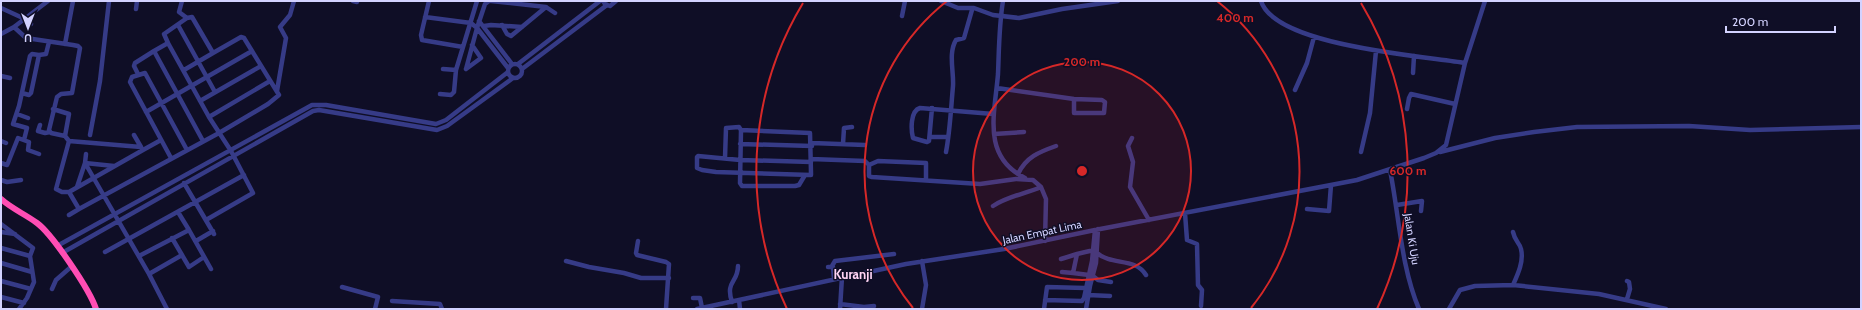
<svg xmlns="http://www.w3.org/2000/svg" width="1862" height="310" viewBox="0 0 1862 310" font-family="Cabin,sans-serif">
<rect width="100%" height="100%" fill="#0f0e26"/>
<g fill="none" stroke-linecap="round" stroke-linejoin="round">
<!-- minor -->
<path stroke="#363b87" stroke-width="4.5" d="M182 1 179 12 187 18
M353 1 357 2
M429 1 421 35 422 40 463 47
M491 1 546 7
M603 1 605 4 610 6 616 1
M941 1 958 8H974L993 15 1019 18 1062 9 1118 1
M1003 1C999 25 999 50 998 74 995 113 981 156 1025 178
M1261 1C1275 46 1424 56 1465 63
M1 8 25 19
M136 9 137 1
M902 16 905 1
M425 17 471 23 477 28 485 4 489 1
M23 20 31 24
M479 21 512 64
M178 25 215 92
M502 25 507 34 511 36 546 7 555 13
M484 26 491 25 522 27
M14 27 26 38 73 45 78 46 80 48 72 93 61 94 57 97 49 130 51 133 65 136 69 141
M477 28 508 68
M1 34 14 27 48 1
M168 43 164 34 187 18 192 17 213 53 241 37 244 38 252 51
M65 44 73 1
M154 51 168 43 209 117 270 81
M508 71a7 7 0 1 1 14 0a7 7 0 1 1-14 0Z
M518 64 600 1
M443 69 456 70
M466 69 477 28
M466 69 481 58 472 45
M522 69 607 5
M184 70 213 53
M1413 73 1414 56
M138 74 134 66 135 63 154 51 203 141
M1 76 10 78
M997 88 1074 99 1102 100 1105 102 1104 113H1074V99
M1295 90 1307 63 1314 37
M277 91 286 38 280 27 290 15 294 1
M22 93 29 95 31 93 39 55 46 54 49 42
M440 94 451 95 454 92 456 70 477 1
M200 101 261 66
M932 108 929 141 927 142 913 138C911 130 910 111 920 108L993 114
M53 109 69 114 65 136
M1407 109 1409 98 1411 94 1455 104
M17 114 28 118
M40 125 38 131 45 133 50 132
M741 130 810 133 811 173V175L716 172 702 170 697 168V157L698 156 740 160 811 162
M994 134 1024 132
M90 135 100 81 109 1
M134 135 141 147 69 141 56 189 62 192H69L79 209 219 133 268 104 279 95 252 51 146 112
M930 137H948
M1132 138 1128 146 1133 162 1130 187 1149 220
M24 140 27 128 13 124 19 106 30 56 32 54 39 55
M1 141 6 143
M812 143 865 145
M740 144 812 146
M843 144 844 128 852 127
M142 149 143 150 161 140
M946 152C950 131 951 108 953 86 954 72 948 53 956 40L964 38 972 10
M1361 152 1370 113 1376 51
M1440 152 1495 138 1534 132 1577 127 1689 126 1750 130 1861 127
M86 154 85 163 114 166
M171 158 130 82 132 77 145 73 187 150
M725 158 726 128 739 127 741 130 740 183 742 186H795L799 185 805 175
M811 159 865 161 869 165V176L872 177 980 184 1016 179 1033 180 1041 187 1046 199 1045 241
M1 163 7 165 8 163 18 138 29 142 28 150 39 154
M869 165 878 161 926 163V180
M1390 170C1399 215 1401 267 1419 309
M1018 174C1026 157 1039 152 1056 146
M1 180 7 182 21 180
M184 183 214 234
M77 187 85 163 149 274 182 255 172 238
M69 192 143 150
M1397 205 1422 201 1421 211
M993 206C1008 196 1025 194 1041 187
M1307 209 1329 211 1331 185
M178 212 189 230
M1185 213 1187 240 1197 244 1198 285 1202 290 1201 306
M69 215 79 209
M206 220 253 193 231 151 209 117
M1 224 33 248 30 256 34 282 27 298 19 309
M1 232 15 234
M196 241 213 231
M638 241 636 253 637 255 666 262 669 264 666 309
M57 246 312 105H326L436 124 446 120 508 72
M1 248 30 256
M105 252 244 175
M62 253 313 111 319 110 437 130 447 126 513 78
M1097 253C1112 266 1135 257 1146 275
M182 255 189 267 204 257
M139 256 189 230 211 269
M1061 259 1077 254
M566 261 589 267 624 273 641 278H669
M1 263 32 272
M832 266 835 261 894 254
M828 267H833L834 279
M1062 272 1073 273
M149 274 167 309
M1089 275 1073 273 1077 254 1094 250
M1093 276 1098 280 1111 282
M1 281 31 289
M1513 285C1518 274 1524 261 1521 249 1520 243 1515 242 1513 232
M342 287 378 297 375 309
M52 289 56 280 72 266
M1088 295 1110 296
M1 297 24 303
M693 298H700L702 308
M1627 299 1630 289 1629 282 1627 281
M739 300 740 309
M1045 300 1082 301 1084 298 1092 261 1095 230
M392 301 440 304 442 309
M732 302C725 281 738 283 738 266
M840 304 864 307 874 306
M697 309 906 264 1004 249 1095 230 1357 180 1424 158 1436 153 1446 145 1465 63 1485 1
M840 309 842 277
M922 309 926 285 922 261
M1044 309 1047 287 1085 288
M1086 309 1090 286 1096 263 1098 229
M1449 309 1460 290 1475 286 1513 285 1599 294 1666 309"/>
<!-- highway -->
<path stroke="#ff4db4" stroke-width="6" d="M1 199C12 209 25 214 37 223 52 234 90 290 96 309"/>
</g>
<!-- distance rings -->
<circle cx="1082" cy="171" r="109" fill="#d62828" fill-opacity=".12"/>
<g fill="none" stroke="#d62828" stroke-width="2">
<circle cx="1082" cy="171" r="109"/>
<path d="M913 308A217 217 0 0 1 947 1M1217 1A217 217 0 0 1 1251 308"/>
<path d="M787 309A326 326 0 0 1 803 3M1361 3A326 326 0 0 1 1377 309"/>
</g>
<g text-anchor="middle" dominant-baseline="central" stroke-width="3" stroke-linejoin="round" paint-order="stroke">
<!-- street labels -->
<g font-size="11" fill="#d3d2ff" stroke="#0f0e26">
<text transform="translate(1042 232) rotate(-12)">Jalan Empat Lima</text>
<text transform="translate(1412 239) rotate(81)">Jalan Ki Uju</text>
</g>
<!-- quarter labels -->
<g font-size="13" font-weight="bold" fill="#ffd4f4" stroke="#0f0e26">
<text x="853" y="274">Kuranji</text>
</g>
</g>
<circle cx="1082" cy="171" r="6" fill="#d62828" stroke="#0f0e26" stroke-width="2"/>
<g font-size="12" text-anchor="middle" font-weight="bold" fill="#d62828" stroke="#0f0e26" stroke-width="3" stroke-linejoin="round" paint-order="stroke">
<text x="1235" y="22">400 m</text>
<text x="1082" y="66">200 m</text>
<text x="1408" y="175">600 m</text>
</g>
<!-- border -->
<rect width="1862" height="310" fill="none" stroke="#d3d2ff" stroke-width="4"/>
<!-- north arrow -->
<g transform="translate(28 28) rotate(180)" stroke="#0f0e26" stroke-width="3" paint-order="stroke">
<path d="M0-3L7 15L0 10L-7 15Z" fill="#d3d2ff"/>
<text y="-6" font-size="11" font-weight="bold" text-anchor="middle" fill="#d3d2ff">U</text>
</g>
<!-- scale -->
<path d="M1726 26v6h109v-6" fill="none" stroke="#d3d2ff" stroke-width="2"/>
<text x="1732" y="26" font-size="12" fill="#d3d2ff" stroke="#0f0e26" stroke-width="3" paint-order="stroke">200 m</text>
</svg>
